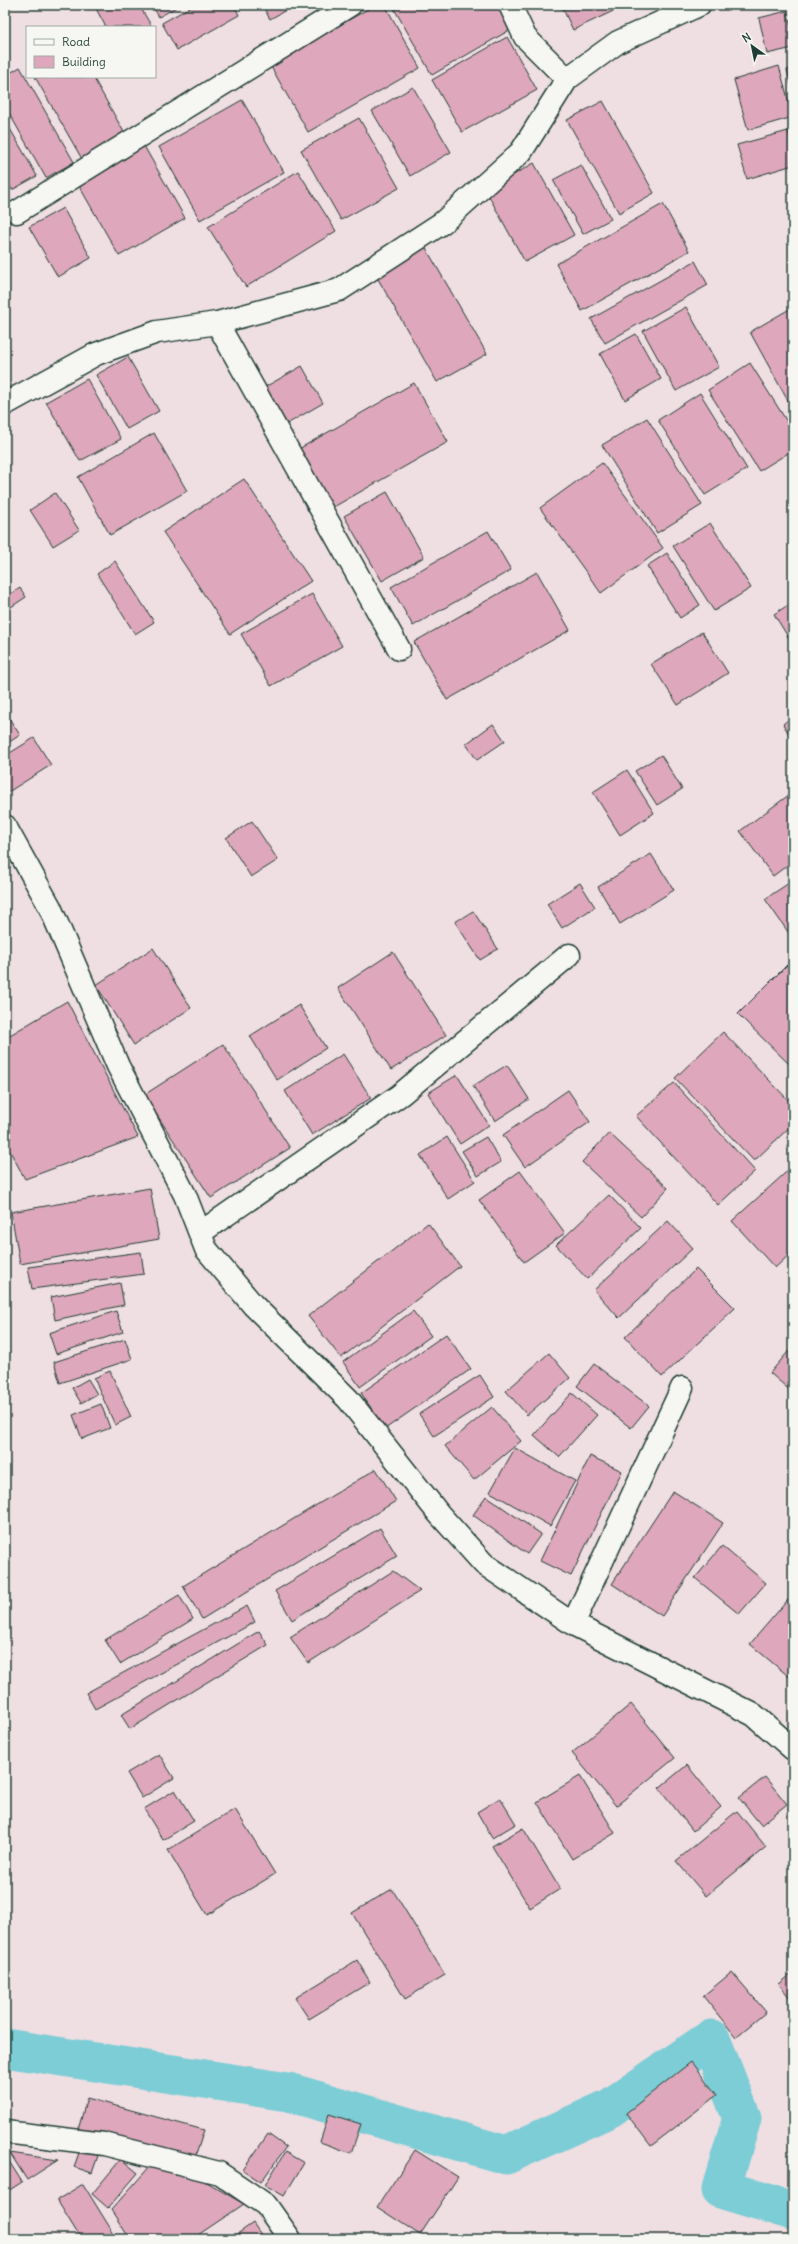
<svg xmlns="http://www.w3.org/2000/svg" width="798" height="2244" viewBox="0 0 798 2244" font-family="Delius,sans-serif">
<rect width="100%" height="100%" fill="#efdee2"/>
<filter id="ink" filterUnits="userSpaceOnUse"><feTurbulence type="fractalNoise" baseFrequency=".025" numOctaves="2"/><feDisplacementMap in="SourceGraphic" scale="8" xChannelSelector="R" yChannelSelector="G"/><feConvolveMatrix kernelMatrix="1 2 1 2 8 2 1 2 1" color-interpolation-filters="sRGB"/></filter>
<g filter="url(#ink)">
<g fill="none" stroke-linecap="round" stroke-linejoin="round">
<!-- canal -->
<path stroke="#7dcdd6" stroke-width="39" d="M5 2048 288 2092 506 2155 610 2108 711 2039 742 2118 721 2189 793 2211"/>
</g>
<!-- building -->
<path fill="#dea7bb" stroke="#1f3d34" d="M94 5H139L152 27H106Z
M152 5H180L159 17Z
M194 5H234L239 15 177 50 162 23Z
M262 5H295L270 19Z
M375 5H385L420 68 308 132 270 65Z
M392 5H503L515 27 432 75Z
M561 5H626L573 30Z
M787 11 793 34V48L767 54 759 18Z
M507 37 537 90 462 132 432 80Z
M779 66 793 117 748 130 734 80Z
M20 67 74 162 46 178 5 106V76Z
M793 68V91L787 70Z
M35 77H93L125 134 82 159Z
M413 87 451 152 410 176 372 111Z
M242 100 284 172 200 220 159 147Z
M603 101 654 193 619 213 567 120Z
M359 118 399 188 341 220 301 150Z
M5 120 37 176 12 190 5 177Z
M788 131 793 148V165L747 179 737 145Z
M144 146 185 218 119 256 78 184Z
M534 163 574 235 525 262 486 191Z
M581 165 611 219 583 234 553 180Z
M298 171 336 231 246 287 208 227Z
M663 204 689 251 582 311 556 264Z
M63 208 91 258 58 277 29 227Z
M423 243 487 354 437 382 374 272Z
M695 261 708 285 605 343 591 319Z
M686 307 719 367 676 391 643 331Z
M793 307V398L788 401 750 332Z
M636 334 661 379 625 400 600 354Z
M128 357 159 411 127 429 96 375Z
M750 363 793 431V450L759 471 708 390Z
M302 366 323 403 287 424 265 387Z
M87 379 121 439 80 461 46 402Z
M414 383 448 442 330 509 297 450Z
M700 393 747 469 705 495 658 420Z
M647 418 702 505 657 533 602 445Z
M154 433 187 491 110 535 78 477Z
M602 463 663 548 601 593 540 508Z
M244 479 311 581 230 634 163 532Z
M387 492 424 557 382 581 344 516Z
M55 493 79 530 53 546 30 510Z
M710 523 751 588 714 611 673 546Z
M488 531 511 570 413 626 391 587Z
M667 553 700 605 680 618 647 566Z
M115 561 154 622 135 634 97 574Z
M537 572 570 630 447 700 414 642Z
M20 588 26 597 5 611V597Z
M312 594 342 646 271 686 241 634Z
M793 602V645L774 614Z
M702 632 728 673 678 705 651 664Z
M5 712 20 735 5 745Z
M793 716V741L783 724Z
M493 724 505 741 477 760 466 744Z
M34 738 51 765 5 794V756Z
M661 755 682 789 657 805 635 771Z
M627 770 654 813 620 835 593 792Z
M793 792V861L773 876 740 831Z
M252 821 278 860 251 877 226 838Z
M651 854 674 890 620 924 598 887Z
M580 883 595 907 562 928 547 904Z
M789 883 793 890V939L765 899Z
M473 911 498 949 480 960 455 922Z
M153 948 191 1008 134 1045 96 985Z
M393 952 446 1035 391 1070 338 988Z
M788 964 793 968V1068L738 1014Z
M67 1001 138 1137 25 1179 5 1142V1038Z
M299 1005 326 1048 277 1080 250 1036Z
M723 1032 793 1105V1124L754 1161 675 1078Z
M223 1044 290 1148 211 1198 144 1095Z
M343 1054 371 1098 312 1135 285 1091Z
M507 1065 529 1099 495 1121 473 1086Z
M457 1075 489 1125 460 1144 428 1093Z
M674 1083 755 1171 718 1205 636 1116Z
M568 1090 590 1122 525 1167 503 1135Z
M609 1133 668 1188 641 1217 582 1162Z
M447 1137 475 1181 448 1199 420 1155Z
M486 1137 501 1162 478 1176 462 1151Z
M793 1166V1251L775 1268 732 1221Z
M520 1171 565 1233 524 1262 479 1200Z
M150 1188 159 1239 20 1264 11 1212Z
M609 1195 641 1228 587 1279 556 1245Z
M668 1221 693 1248 619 1318 594 1290Z
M428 1223 460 1266 341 1358 308 1316Z
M141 1252 144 1274 32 1289 28 1267Z
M696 1269 735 1308 662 1377 625 1337Z
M120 1283 124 1305 55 1320 51 1297Z
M116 1311 123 1332 56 1354 49 1333Z
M413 1311 431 1336 360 1387 343 1362Z
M446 1334 471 1369 385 1429 361 1393Z
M125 1339 132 1359 60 1383 54 1362Z
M793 1346V1393L770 1373Z
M549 1353 570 1378 527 1415 506 1391Z
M594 1364 649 1406 631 1428 577 1386Z
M110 1371 131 1417 115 1425 94 1378Z
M480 1375 494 1397 434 1436 419 1414Z
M88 1379 97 1394 81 1403 72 1388Z
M572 1393 597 1415 559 1457 534 1435Z
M101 1404 110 1428 82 1439 73 1415Z
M492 1407 521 1441 474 1480 445 1446Z
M515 1448 575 1481 550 1526 490 1492Z
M590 1456 622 1471 571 1576 540 1561Z
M376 1469 396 1501 202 1619 183 1586Z
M673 1491 723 1523 662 1616 612 1584Z
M486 1496 541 1534 527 1554 473 1515Z
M380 1528 397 1556 292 1620 275 1591Z
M722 1546 766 1583 739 1614 695 1578Z
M393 1571 420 1591 308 1663 290 1637Z
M793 1594V1680L750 1644Z
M179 1595 193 1619 120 1664 105 1640Z
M247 1606 255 1622 95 1709 86 1693Z
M259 1631 268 1645 130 1729 121 1715Z
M631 1704 675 1758 616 1806 572 1753Z
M159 1754 174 1778 142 1798 127 1773Z
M687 1765 721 1807 693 1831 659 1788Z
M580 1776 615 1833 572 1859 537 1802Z
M765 1777 787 1804 761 1825 739 1798Z
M175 1790 194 1821 163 1840 144 1809Z
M500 1798 516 1824 492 1838 477 1812Z
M235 1809 275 1874 207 1915 168 1850Z
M737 1811 766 1847 706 1896 676 1861Z
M523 1828 560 1889 530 1908 492 1846Z
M392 1889 445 1975 405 1999 352 1913Z
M357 1960 370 1982 309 2019 295 1998Z
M732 1972 766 2012 736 2037 703 1996Z
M793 1973V2002L779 1984Z
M691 2062 717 2095 651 2146 626 2113Z
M87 2098 204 2130 194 2161 78 2130Z
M329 2114 361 2124 351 2153 320 2142Z
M268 2134 286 2147 261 2182 243 2170Z
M82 2144 100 2150 92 2173 74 2167Z
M415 2150 458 2177 420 2235 377 2207Z
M285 2152 304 2163 284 2196 265 2185Z
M10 2153 58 2160 27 2180Z
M5 2155 22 2182 5 2193Z
M121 2159 138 2173 108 2208 92 2194Z
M152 2164 197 2177 244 2204 192 2239H130L111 2210Z
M83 2184 117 2239H81L57 2200Z
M253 2223 264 2239H230Z"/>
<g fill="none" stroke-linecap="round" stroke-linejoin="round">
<defs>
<path id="minor" d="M510 5 525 37 567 79
M17 212 350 5
M217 323 399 649
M5 404 96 354 157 332 217 323 339 290 442 223 521 152 567 79 618 42 699 5
M5 826 50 907 118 1066 185 1195 206 1249 253 1305 348 1399 439 1514 484 1564 573 1624 754 1715 793 1749
M200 1233 400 1095 569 955
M573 1624 682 1388
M5 2132 104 2144 219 2173 266 2205 290 2239"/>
</defs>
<!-- minor casing -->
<use href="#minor" stroke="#1f3d34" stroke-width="25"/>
<!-- minor -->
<use href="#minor" stroke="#f6f6f2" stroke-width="22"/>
</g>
</g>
<!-- margin -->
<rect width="798" height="2244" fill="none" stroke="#f6f6f2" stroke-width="20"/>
<rect x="10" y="10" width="778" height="2224" fill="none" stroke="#1f3d34" stroke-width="1.5" filter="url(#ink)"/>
<!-- legend -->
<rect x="26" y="26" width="130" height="52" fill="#f6f6f2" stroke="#a0aca6"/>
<rect x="34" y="39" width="20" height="6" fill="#f6f6f2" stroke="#a0aca6"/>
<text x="62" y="46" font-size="12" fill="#1f3d34">Road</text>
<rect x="34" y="56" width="20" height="12" fill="#dea7bb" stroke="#a0aca6"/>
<text x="62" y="66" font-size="12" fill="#1f3d34">Building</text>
<!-- north arrow -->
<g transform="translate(752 46) rotate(327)" stroke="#f6f6f2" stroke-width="3" paint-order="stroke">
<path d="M0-3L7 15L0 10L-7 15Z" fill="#1f3d34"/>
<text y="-6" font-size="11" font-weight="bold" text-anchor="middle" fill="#1f3d34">N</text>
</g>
</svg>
